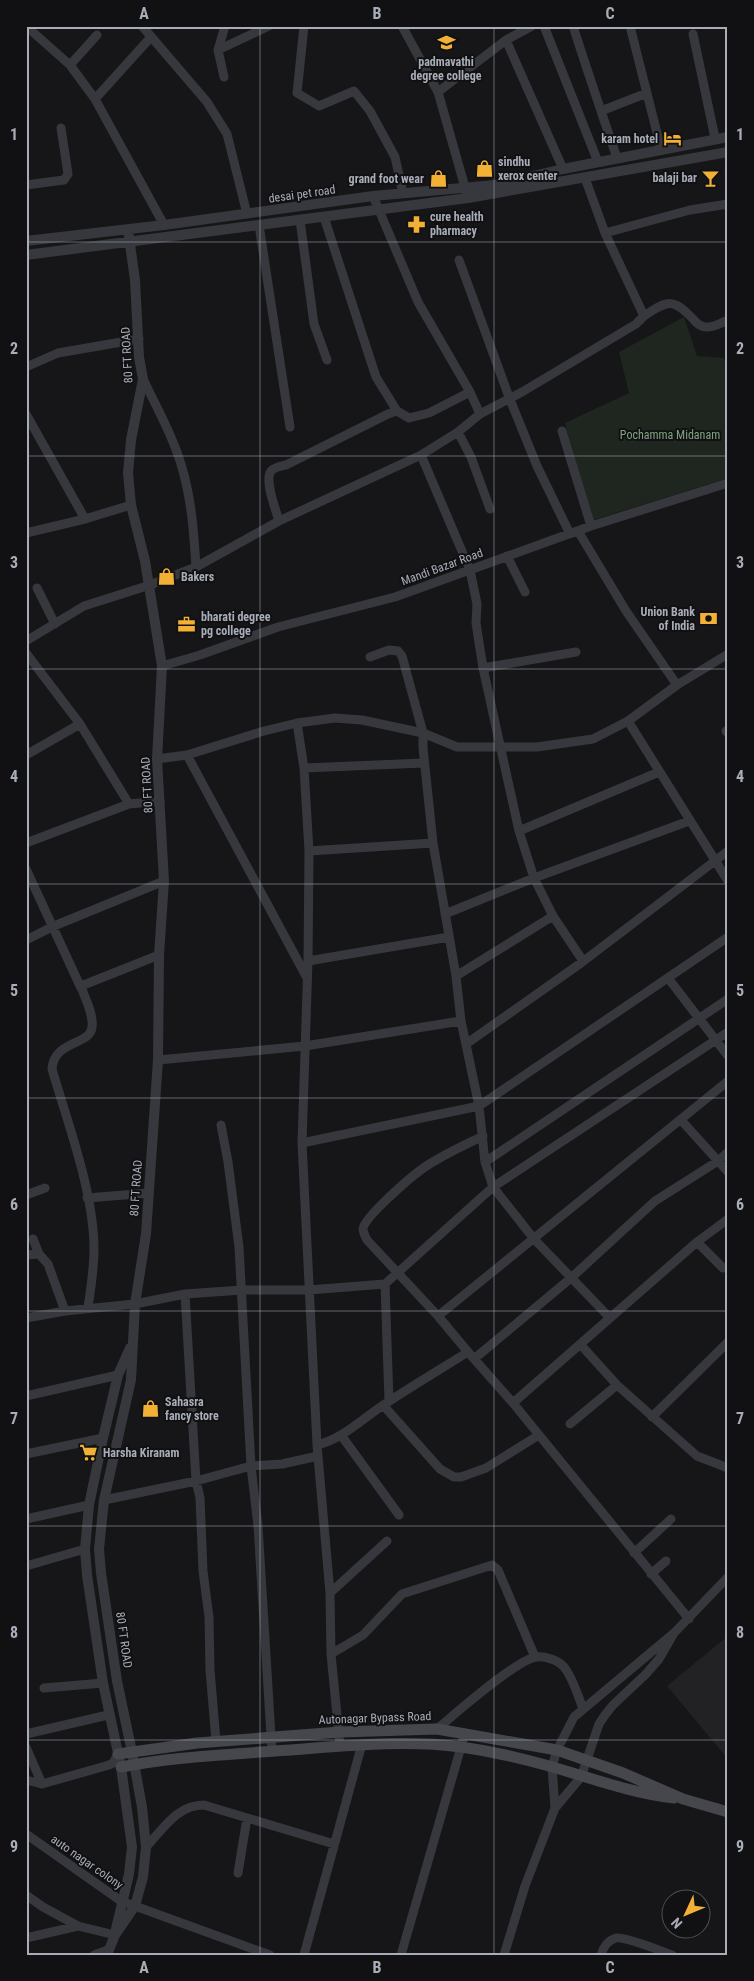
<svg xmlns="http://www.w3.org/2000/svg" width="754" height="1981" viewBox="0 0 754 1981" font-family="'Roboto Condensed',sans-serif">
<rect width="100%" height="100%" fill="#161618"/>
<!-- built -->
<path fill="#222225" d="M728 1636V1759L667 1686Z"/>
<!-- green -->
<path fill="#1e261f" d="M684 317 697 356 724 358 728 374V478L590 521 565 423 629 393 619 352Z"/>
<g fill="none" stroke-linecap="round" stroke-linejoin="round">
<!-- minor -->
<path stroke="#37383d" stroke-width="9" d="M26 26 70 65 95 99 164 225
M142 26 207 102 227 134 247 214
M304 26 297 93 319 106 354 91 370 111 395 157 403 193
M402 26 438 92 468 198
M544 26 598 162
M573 26C587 70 602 114 617 158L601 111
M630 26 661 149
M693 34 715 138
M506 40 563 169
M218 50 269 26
M70 65 97 35
M224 77 218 50 225 26
M438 92 506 40 532 26
M95 99 151 37
M601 111 647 93
M26 185 64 180 68 174 61 128
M373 196 418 302 470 392 480 414
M324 217 376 377 397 411
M300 220 314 324 327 360
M259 225 290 427
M605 233 690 210 728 204
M459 260 509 397 537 466 570 534
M644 316C668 300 673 298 693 319 697 323 700 327 706 327 713 328 721 323 728 320
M26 367 58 353 139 339
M143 379C158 410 176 442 184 475 192 505 194 536 196 567
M26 414 85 519
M562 431 591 526
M458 432 471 457 490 509
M421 455 470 570 477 604 476 623 483 668 519 831 534 878 553 916 583 961
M279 521C276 510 264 481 271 471 275 467 281 466 286 465L388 414 397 411 409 418 429 413 470 392
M578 531 626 611 677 685
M26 533 85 519 131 505
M507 556 525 592
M37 588 55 624
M26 641 84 606 150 585 196 567 279 521 421 455 458 432 480 414 522 392 636 324 644 316 605 233 585 178
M26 653 80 724 129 804
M370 657 389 650 398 651 402 656 423 733V748L433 843 456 976 461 1021 479 1106 485 1162 493 1187 534 1239 610 1318 513 1403
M162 666 200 655 278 627 395 597 591 526 728 483
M483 668 576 652
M628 721 728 881
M297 723 304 768 309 851 308 961 302 1143 317 1445 330 1593 331 1654 340 1746
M726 731 728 733
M26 755 80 724
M187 755 306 976
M157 759 187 755 264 731 297 723 335 718 362 720 423 733 457 747H537L593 739 628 721 677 685 728 654
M304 768 424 763
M519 831 659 772
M26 843 129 804 160 801
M309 851 433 843
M26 869 81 988
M445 914 534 878 689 821
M26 940 54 926 164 881
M308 961 449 937
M456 976 553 916
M668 978 728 1056
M466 1044 581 963 728 851
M158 1060 305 1046 461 1021
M681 1120 728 1172
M221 1125 228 1162 239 1247 251 1466 258 1526 272 1752
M483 1136C463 1146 440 1156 422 1169 411 1177 364 1217 363 1229 363 1232 365 1236 367 1240L438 1316 468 1352 513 1403 689 1619
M302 1143 479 1106 728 937
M485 1162 728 999
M26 1195 45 1188
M87 1198 149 1193
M33 1239 39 1254
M697 1242 723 1268
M26 1255 39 1254 48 1264 65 1311
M385 1284 389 1401
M185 1294 196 1481 200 1498 203 1571 209 1617 210 1670 216 1741
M88 1307C91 1288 94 1269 94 1249 94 1193 68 1124 52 1069 54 1040 91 1045 92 1027 94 1014 84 997 81 986L159 955
M438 1316 728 1081
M26 1318 65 1311 135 1304 185 1294 242 1290H309L385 1284 493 1187 728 1032
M610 1318 697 1242 728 1219
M580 1344 617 1385 697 1456 728 1468
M474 1359 571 1278 655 1201 718 1161 728 1152
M26 1396 118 1375
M383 1405 440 1469 454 1477H461L486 1468 539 1435
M652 1417 728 1342
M570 1424 617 1385
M341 1435 399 1515
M317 1445C342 1439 361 1420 382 1406 410 1387 439 1370 468 1352
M26 1454 103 1438
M104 1500 196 1481 251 1466 282 1464 318 1456
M26 1519 89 1505
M634 1553 671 1519
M26 1566 85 1549
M651 1574 666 1561
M330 1593 387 1541
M331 1654 363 1635 402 1594 492 1565 498 1570 535 1657
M44 1688 103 1683
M437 1729C455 1714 516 1660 536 1657 545 1656 558 1660 564 1667 573 1678 578 1696 583 1709
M26 1734 108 1715
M26 1747 42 1784
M26 1780 42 1784 109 1765 113 1763 118 1754
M555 1808 552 1767 557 1750 574 1717 674 1633 728 1577
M26 1834 121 1901 270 1955
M146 1847C164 1828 177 1805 204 1805L334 1844
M238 1873 247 1818
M26 1895 43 1907 78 1926 115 1935
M26 1938 78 1926
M94 1955 108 1950
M304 1955 362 1744
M401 1955 465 1733
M504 1955 525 1886 555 1808 581 1777 599 1724 605 1715 613 1705 646 1674 659 1659 674 1633
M601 1955C603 1948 608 1940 616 1938 625 1936 661 1951 672 1955"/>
<!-- tertiary -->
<path stroke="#37383d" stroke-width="10" d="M26 241 164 225 373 196 495 185 563 169 728 137
M26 255 468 198 728 152
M116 1929 129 1874 132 1847 121 1767 103 1683 87 1575 85 1549 89 1505 103 1438 118 1375 130 1348
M107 1955 115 1935 135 1906 143 1877 146 1847 142 1807 132 1752 117 1681 101 1573 99 1549 104 1500 131 1380 135 1304 146 1234 158 1060 159 955 164 881 157 759 162 666 145 561 131 505 128 473 131 440 143 379 139 357 135 280 128 230"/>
<!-- secondary -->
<path stroke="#45474d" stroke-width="11" d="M118 1754 197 1743 340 1732 437 1729 557 1750 623 1773 683 1799 728 1812
M121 1767C172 1757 223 1755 275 1751 337 1747 399 1739 461 1747 490 1751 521 1758 549 1766 591 1778 631 1793 674 1798"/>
</g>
<!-- grid -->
<path fill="none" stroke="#a8adb8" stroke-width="1" stroke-opacity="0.55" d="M260 26V1955M494 26V1955M26 242H728M26 456H728M26 669H728M26 884H728M26 1098H728M26 1311H728M26 1526H728M26 1740H728"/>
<!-- icons -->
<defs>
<symbol id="university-bare" viewBox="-9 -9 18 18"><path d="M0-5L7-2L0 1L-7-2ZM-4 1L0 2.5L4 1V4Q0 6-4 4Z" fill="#f2b134" stroke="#111113" stroke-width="2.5" paint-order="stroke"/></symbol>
<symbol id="hotel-bare" viewBox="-9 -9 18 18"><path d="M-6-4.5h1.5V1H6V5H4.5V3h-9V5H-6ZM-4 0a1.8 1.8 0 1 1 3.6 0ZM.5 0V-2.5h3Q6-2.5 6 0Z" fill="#f2b134" stroke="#111113" stroke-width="2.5" paint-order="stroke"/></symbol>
<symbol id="shop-bare" viewBox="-9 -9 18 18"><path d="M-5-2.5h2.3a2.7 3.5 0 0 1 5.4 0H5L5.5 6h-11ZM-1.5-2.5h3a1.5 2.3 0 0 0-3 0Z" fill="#f2b134" stroke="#111113" stroke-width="2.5" paint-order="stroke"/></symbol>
<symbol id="bar-bare" viewBox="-9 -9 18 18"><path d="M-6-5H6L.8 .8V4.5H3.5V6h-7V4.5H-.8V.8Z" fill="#f2b134" stroke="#111113" stroke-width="2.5" paint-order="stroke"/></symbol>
<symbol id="pharmacy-bare" viewBox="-9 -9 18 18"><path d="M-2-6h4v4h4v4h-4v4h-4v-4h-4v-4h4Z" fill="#f2b134" stroke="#111113" stroke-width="2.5" paint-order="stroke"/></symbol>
<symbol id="bank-bare" viewBox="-9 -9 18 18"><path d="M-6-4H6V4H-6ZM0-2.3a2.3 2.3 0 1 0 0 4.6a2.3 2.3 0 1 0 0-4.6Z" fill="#f2b134" stroke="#111113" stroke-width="2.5" paint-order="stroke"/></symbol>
<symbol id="office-bare" viewBox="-9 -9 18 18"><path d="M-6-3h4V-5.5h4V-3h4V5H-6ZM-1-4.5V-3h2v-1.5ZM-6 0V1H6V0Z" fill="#f2b134" stroke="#111113" stroke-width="2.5" paint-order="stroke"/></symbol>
<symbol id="supermarket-bare" viewBox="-9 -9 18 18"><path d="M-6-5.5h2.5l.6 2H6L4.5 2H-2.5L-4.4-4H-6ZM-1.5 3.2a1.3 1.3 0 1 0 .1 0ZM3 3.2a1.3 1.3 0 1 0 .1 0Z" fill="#f2b134" stroke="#111113" stroke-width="2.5" paint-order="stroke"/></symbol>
</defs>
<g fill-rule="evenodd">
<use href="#university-bare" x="434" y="30" width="25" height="25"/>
<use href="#hotel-bare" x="660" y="126" width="25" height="25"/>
<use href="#shop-bare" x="472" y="156" width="25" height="25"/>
<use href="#bar-bare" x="698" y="166" width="25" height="25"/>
<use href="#shop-bare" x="426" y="166" width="25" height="25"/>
<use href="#pharmacy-bare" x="404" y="212" width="25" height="25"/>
<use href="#shop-bare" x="154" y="564" width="25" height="25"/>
<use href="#bank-bare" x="696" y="606" width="25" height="25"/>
<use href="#office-bare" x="174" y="612" width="25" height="25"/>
<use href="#shop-bare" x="138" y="1396" width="25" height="25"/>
<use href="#supermarket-bare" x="76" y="1440" width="25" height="25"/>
</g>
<g text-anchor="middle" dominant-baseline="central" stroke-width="4" stroke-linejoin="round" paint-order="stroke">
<!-- poi labels -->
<g font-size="12" font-weight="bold" fill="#a8adb8" stroke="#111113" text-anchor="start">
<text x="446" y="62" text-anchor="middle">padmavathi<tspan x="446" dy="14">degree college</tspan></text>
<text x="658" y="139" text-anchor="end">karam hotel</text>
<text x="498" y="162">sindhu<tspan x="498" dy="14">xerox center</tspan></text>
<text x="697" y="178" text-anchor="end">balaji bar</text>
<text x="424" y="179" text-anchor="end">grand foot wear</text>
<text x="430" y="217">cure health<tspan x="430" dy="14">pharmacy</tspan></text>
<text x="181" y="577">Bakers</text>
<text x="695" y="612" text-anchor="end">Union Bank<tspan x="695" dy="14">of India</tspan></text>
<text x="201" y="617">bharati degree<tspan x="201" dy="14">pg college</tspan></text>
<text x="165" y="1402">Sahasra<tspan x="165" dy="14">fancy store</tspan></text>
<text x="103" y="1453">Harsha Kiranam</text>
</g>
<!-- street labels -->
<g font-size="12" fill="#a8adb8" stroke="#111113">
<text transform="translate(302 194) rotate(-8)">desai pet road</text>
<text transform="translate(127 355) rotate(-93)">80 FT ROAD</text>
<text transform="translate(442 567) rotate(-20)">Mandi Bazar Road</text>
<text transform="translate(147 785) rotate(-93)">80 FT ROAD</text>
<text transform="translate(136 1188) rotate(-86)">80 FT ROAD</text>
<text transform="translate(124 1640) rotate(82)">80 FT ROAD</text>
<text transform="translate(375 1718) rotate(-2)">Autonagar Bypass Road</text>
<text transform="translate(87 1862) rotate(35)">auto nagar colony</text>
</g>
<!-- park labels -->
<g font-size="12" fill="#7fa381" stroke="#111113">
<text x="670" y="435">Pochamma Midanam</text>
</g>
</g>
<!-- border -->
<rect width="754" height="1981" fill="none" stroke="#111113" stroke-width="55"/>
<!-- north arrow -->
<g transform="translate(686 1914) rotate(226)"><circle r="24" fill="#111113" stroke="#4d4f55"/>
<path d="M0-4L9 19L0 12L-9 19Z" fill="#f2b134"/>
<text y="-8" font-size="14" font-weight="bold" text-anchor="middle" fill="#a8adb8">N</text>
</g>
<rect x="28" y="28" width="698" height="1926" fill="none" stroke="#a8adb8" stroke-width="2"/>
<g font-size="16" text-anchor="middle" font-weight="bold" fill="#a8adb8">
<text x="144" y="19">A</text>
<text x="377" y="19">B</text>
<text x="610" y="19">C</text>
<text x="14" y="140">1</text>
<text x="740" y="140">1</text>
<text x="14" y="354">2</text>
<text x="740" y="354">2</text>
<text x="14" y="568">3</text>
<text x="740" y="568">3</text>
<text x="14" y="782">4</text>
<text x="740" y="782">4</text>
<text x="14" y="996">5</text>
<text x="740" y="996">5</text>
<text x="14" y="1210">6</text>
<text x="740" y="1210">6</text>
<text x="14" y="1424">7</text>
<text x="740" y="1424">7</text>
<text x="14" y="1638">8</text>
<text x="740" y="1638">8</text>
<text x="14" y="1852">9</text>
<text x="740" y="1852">9</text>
<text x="144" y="1973">A</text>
<text x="377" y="1973">B</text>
<text x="610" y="1973">C</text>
</g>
</svg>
